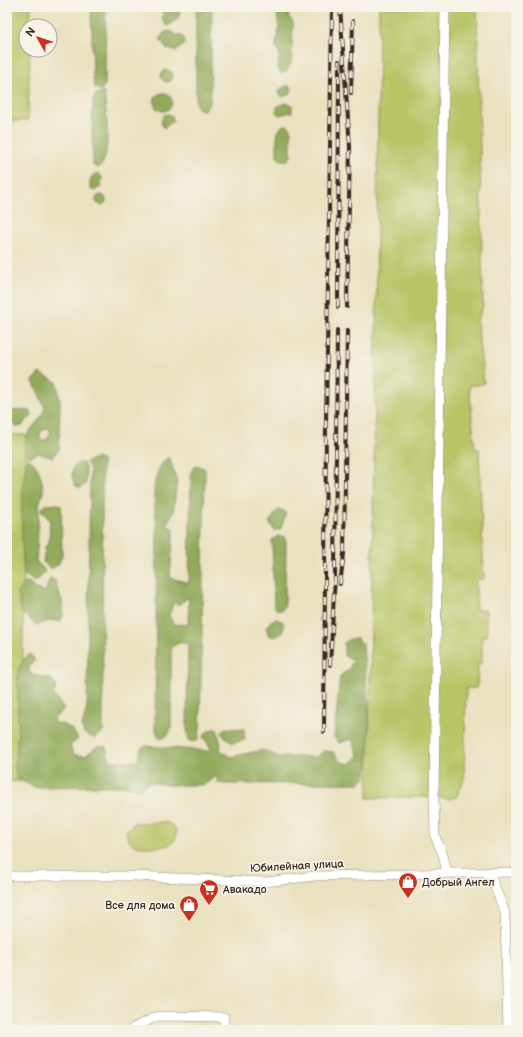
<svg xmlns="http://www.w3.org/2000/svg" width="523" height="1037" viewBox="0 0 523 1037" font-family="'Balsamiq Sans',sans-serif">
<rect width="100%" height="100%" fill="#f7f3e8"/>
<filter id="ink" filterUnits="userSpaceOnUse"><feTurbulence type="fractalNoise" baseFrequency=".025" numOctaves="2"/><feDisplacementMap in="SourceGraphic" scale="8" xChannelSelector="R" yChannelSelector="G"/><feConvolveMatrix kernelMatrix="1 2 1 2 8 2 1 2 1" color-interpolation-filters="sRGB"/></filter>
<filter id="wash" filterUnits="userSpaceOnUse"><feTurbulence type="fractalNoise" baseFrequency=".012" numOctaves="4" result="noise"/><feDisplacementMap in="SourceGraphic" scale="16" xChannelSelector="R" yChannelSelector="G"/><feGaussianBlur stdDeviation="0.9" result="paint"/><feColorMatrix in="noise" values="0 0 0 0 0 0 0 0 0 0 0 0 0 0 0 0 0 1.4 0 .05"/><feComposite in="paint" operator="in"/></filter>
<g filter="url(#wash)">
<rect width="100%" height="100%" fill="#e9e1bf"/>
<!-- green -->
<path fill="#b8c466" stroke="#7a7742" d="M7 7H31L30 26H26V50H30L28 120 7 122Z
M379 7H477L483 306 477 321 484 384 469 386 475 449H479L484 579 476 580V610H486L487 636H482V663H478L477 688H466L464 780 456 797 448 799 424 797 368 798 376 348Z
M7 435H26L21 781H7Z
M164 822 169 823 176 829V839L169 845C155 848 123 852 127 830L134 823Z"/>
<!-- forest -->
<path fill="#92aa5b" stroke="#666a3c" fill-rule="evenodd" d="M91 7H106L105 85 101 90 95 88 93 79Z
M163 7H180C180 17 177 22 167 26L163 21Z
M196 7H212L210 103 204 110 199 109 196 104Z
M289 7 291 8 288 16 293 23 291 64 287 71 281 73 278 69 279 53 276 47 279 29 277 14 281 8Z
M170 31 176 35H181L184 39V45L176 51 167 49 161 41V37L165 32Z
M161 76a6 6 0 1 1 12 0a6 6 0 1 1-12 0Z
M286 86H290L292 89 290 94 282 97 278 91Z
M100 92 104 93C106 107 113 164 97 168L93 165 92 140 93 99 96 94Z
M154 102a9 9 0 1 1 18 0a9 9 0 1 1-18 0Z
M286 103 292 105V112L279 115 276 112 278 106Z
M168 114 172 116 173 121 164 128 161 122 164 115Z
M287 125 291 128V156L288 160H280L277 157V139L278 132 282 126Z
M98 173 102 177 101 187 93 191 90 188V180L93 175Z
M96 200a5 5 0 1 1 10 0a5 5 0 1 1-10 0Z
M39 373 57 382 60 402 59 450 52 457 38 453 30 457 25 453C22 429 39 427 45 408L33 381ZM46 428 50 429V434L46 440 40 439V433Z
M22 410 30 411 32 413 31 417 25 421 22 426 17 427 15 424 8 423V411Z
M168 457 170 459 177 481 173 513 166 525 174 529 170 575 171 578 189 583 191 472 194 467 200 466 205 469 200 729 198 740 193 742 189 740 187 729 188 643H179L171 647V727L169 734 162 739 158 736 155 727 157 524C154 502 149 474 168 457ZM189 597 188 625 173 624 169 615 174 602 178 605Z
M96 458 102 460 103 732 95 739 84 733 82 727 87 707 90 470 86 462Z
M27 459H29C39 466 43 480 43 492 42 497 39 502 39 507 38 525 38 543 36 561L44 569V574L35 582 24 574C21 536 20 497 27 459Z
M79 463H83L86 470V484L80 488 75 485 72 476 73 467Z
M58 504 61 506 62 556 58 565 51 569 43 562 45 547 49 542 50 520 43 513 41 509 46 505Z
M278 510H283L286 514 280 530H274L269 522Z
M278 536 284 537 286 542 285 604 282 610H277L274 606 272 540Z
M50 579 55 580C58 594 68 607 60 622L52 620 36 625 21 612 18 593 24 584 29 582 35 589 45 592Z
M276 619 282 621 284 626 282 633 276 637 269 636 266 627 271 621Z
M357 638 363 645C366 688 374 735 365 779L359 783 227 784 218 783 217 778 215 777 204 785H167L148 782 141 789 125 786 35 787 17 779 15 765 18 735V670L24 659 30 654 35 660 29 667 30 674 51 679 57 685 53 694 64 709 54 718 52 722C65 724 72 727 78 739L70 746 74 755 85 756 98 746 106 747 108 756 111 761H138L141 748 145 746 209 751 211 748 203 737C206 731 210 729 217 729L221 745 220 750 230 757 263 750 280 757H316L324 751 333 752 341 762 350 764 359 756 352 739 339 743 334 737 340 676 349 669 353 659 344 656V643L350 639Z
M225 728 244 729 245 740 232 743 221 733Z"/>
</g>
<g filter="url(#ink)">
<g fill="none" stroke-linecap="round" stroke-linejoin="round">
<defs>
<path id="minor" d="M445 7 434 796 435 836 443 855 447 873
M489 872 505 913 508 1030
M7 876H133L266 882 315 876 516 872
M133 1028 158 1016 224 1017V1030"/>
</defs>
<!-- minor casing -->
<use href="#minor" stroke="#92866e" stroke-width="10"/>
<!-- minor -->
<use href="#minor" stroke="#fff" stroke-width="9"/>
<defs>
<path id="rail" d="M340 7 350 147 347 307
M351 93 353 21
M338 307 339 61
M340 584 344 554 347 330
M330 665 335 577 337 330
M324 732 326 423 332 7"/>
</defs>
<!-- rail casing -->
<use href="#rail" stroke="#3b2a1e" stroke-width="4"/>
<!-- rail -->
<use href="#rail" stroke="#f7f3e8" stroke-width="2.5" stroke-dasharray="8" stroke-linecap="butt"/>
</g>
</g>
<!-- icons -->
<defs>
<symbol id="shop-pin" viewBox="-11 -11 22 30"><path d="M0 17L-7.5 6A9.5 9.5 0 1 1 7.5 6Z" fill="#c8321e" stroke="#f7f3e8"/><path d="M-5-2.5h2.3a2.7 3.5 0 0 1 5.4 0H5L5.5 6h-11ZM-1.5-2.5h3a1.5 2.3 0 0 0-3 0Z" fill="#fff"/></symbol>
<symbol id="supermarket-pin" viewBox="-11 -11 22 30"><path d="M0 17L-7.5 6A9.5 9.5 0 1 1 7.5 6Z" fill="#c8321e" stroke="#f7f3e8"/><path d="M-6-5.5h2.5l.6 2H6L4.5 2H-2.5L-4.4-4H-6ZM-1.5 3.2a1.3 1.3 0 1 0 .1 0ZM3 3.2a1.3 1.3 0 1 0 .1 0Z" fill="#fff"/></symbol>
</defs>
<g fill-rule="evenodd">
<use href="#shop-pin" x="397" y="871" width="22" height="30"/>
<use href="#supermarket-pin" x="198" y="878" width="22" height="30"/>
<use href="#shop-pin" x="178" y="894" width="22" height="30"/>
</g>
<g text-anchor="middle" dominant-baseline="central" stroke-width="3.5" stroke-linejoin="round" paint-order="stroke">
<!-- street labels -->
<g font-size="11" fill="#3b2a1e" stroke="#f7f3e8">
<text transform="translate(297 866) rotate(-3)">Юбилейная улица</text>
</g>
<!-- poi labels -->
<g font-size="11" fill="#3b2a1e" stroke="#f7f3e8" text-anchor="start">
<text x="422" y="882">Добрый Ангел</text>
<text x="223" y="889">Авакадо</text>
<text x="175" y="905" text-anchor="end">Все для дома</text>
</g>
</g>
<!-- margin -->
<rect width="523" height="1037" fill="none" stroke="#f7f3e8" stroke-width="24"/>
<!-- north arrow -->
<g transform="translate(38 38) rotate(309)"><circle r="19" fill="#f7f3e8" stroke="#aca397"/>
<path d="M0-3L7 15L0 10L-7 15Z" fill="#c8321e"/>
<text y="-6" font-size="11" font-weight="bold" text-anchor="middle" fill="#3b2a1e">N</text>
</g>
</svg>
